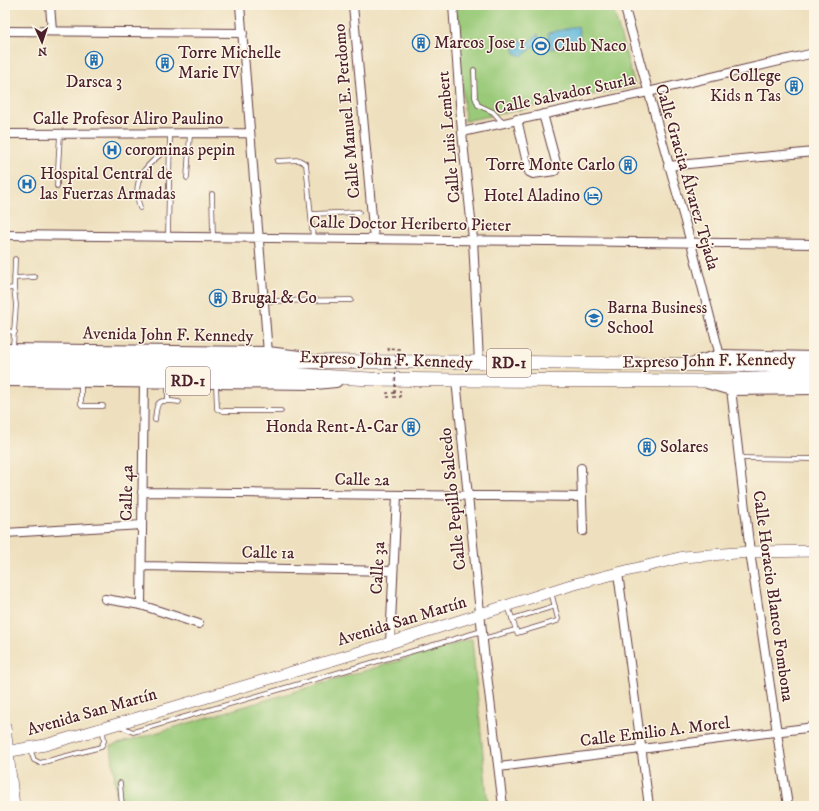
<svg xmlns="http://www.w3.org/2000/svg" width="819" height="811" viewBox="0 0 819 811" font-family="'IM FELL DW Pica',serif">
<rect width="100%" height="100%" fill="#fcf5e5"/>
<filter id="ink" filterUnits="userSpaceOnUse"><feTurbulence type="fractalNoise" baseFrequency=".025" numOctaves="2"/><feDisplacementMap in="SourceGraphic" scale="8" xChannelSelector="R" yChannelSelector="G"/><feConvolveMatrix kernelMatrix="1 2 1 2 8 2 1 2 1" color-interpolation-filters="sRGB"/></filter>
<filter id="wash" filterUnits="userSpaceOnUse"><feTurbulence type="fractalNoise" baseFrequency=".012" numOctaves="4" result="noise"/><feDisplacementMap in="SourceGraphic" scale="16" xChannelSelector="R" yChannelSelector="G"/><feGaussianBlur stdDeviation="0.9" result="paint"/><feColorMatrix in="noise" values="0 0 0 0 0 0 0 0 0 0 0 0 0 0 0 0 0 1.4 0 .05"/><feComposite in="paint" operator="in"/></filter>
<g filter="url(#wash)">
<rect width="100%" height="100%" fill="#eee0be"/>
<!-- green -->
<path fill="#9aca79" stroke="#727452" d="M456 5H612L635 86 465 121Z
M472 639 488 806H118L111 746Z"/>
<!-- water -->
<path fill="#5fb8dc" stroke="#546c84" d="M578 26 581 42 551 49 548 33Z
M538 34 540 42 522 56 515 53 513 44 522 40 530 41Z"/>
</g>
<g filter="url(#ink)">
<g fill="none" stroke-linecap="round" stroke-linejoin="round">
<defs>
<path id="service" d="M474 70 475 97 478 105 493 112 502 122
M277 161 299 160 306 164 313 238
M187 178 190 134
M57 186 60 134
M212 194 213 237
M140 208C130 178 147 164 169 148
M311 214 359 212
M168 236 170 134
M14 278 35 277
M14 288 15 259
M5 289 14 288 16 305 13 346
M264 301 351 300
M5 331 15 332
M81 381V404L83 406H103
M216 384 217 409 223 411H281
M168 400V383
M155 420C157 400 157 399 179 402
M740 458 814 459
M508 606 517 633 557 621 558 619 551 592
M512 619 555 606
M483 639 515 630
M120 726 133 732 482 631
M30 749 34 760 40 763 101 747 104 741 103 730
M120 783 122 806"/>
<path id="minor" d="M50 5 52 31
M240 5 268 353
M353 5 374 239
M453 5 462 132 473 239 479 362
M624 5 691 243 720 356
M5 31 243 33
M517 119 529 172 533 174 555 171 557 166 543 114
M462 132 648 92 814 53
M5 134 250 133
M668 166 814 152
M5 235 814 244
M456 380 484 651 503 806
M731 389 750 552 788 806
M581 468 583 531
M142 492 582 497
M5 533 142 525
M142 566 393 571
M618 573 649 806
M105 599 141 605 199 624
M141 605 144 380
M390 643 397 495
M499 767 814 727"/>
<path id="secondary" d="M5 727 14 806
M5 752 45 745 117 724 390 643 571 585 618 573 683 557 750 552 814 551
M5 802V806"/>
<path id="primary" d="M5 350 268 353 307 358
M698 362 720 356 814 358
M5 380 315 383 336 381
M707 382 731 389 814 388"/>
<path id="trunk" d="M5 361 479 362 814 366
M5 371 268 373 370 379 456 380 700 381 814 377"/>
</defs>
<!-- service casing -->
<use href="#service" stroke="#633c41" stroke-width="5.5"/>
<!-- minor casing -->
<use href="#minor" stroke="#633c41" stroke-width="10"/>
<!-- secondary casing -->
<use href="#secondary" stroke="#633c41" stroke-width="12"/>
<!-- primary casing -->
<use href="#primary" stroke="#633c41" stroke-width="14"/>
<!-- trunk casing -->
<use href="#trunk" stroke="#633c41" stroke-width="14"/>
<!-- path -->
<path stroke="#633c41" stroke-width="1.5" stroke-dasharray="3 3" stroke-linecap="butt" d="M389 351 388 348 400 349V352
M395 393H387V397H400V390"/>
<!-- service -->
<use href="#service" stroke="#fff" stroke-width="4"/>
<!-- minor -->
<use href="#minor" stroke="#fff" stroke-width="8"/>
<!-- secondary -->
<use href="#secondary" stroke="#fff" stroke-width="11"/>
<!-- primary -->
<use href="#primary" stroke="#fff" stroke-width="12"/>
<!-- trunk -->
<use href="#trunk" stroke="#fff" stroke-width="13"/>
<!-- path-bridge -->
<path stroke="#633c41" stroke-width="1.5" stroke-dasharray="3 3" stroke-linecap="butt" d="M395 393 396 351"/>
</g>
</g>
<!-- icons -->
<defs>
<symbol id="building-ring" viewBox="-11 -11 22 22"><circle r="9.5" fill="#fcf5e5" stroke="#1f6fb2" stroke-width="1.5"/><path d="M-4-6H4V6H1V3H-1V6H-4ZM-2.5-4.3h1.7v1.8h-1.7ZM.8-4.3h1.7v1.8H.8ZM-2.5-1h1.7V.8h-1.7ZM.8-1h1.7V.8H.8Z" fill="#1f6fb2"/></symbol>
<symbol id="stadium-ring" viewBox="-11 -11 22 22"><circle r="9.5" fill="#fcf5e5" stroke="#1f6fb2" stroke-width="1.5"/><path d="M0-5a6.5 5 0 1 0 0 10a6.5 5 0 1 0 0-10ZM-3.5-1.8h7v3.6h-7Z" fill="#1f6fb2"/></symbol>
<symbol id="hospital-ring" viewBox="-11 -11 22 22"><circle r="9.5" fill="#fcf5e5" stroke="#1f6fb2" stroke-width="1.5"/><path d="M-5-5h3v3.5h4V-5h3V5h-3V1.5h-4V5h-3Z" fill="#1f6fb2"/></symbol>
<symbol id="hotel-ring" viewBox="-11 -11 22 22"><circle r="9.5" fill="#fcf5e5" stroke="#1f6fb2" stroke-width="1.5"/><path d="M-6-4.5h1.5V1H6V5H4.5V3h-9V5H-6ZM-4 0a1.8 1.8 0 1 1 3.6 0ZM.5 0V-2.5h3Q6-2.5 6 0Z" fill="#1f6fb2"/></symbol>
<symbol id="university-ring" viewBox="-11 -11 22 22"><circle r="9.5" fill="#fcf5e5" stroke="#1f6fb2" stroke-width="1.5"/><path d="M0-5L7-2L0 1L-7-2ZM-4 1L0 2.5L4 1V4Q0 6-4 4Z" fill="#1f6fb2"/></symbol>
</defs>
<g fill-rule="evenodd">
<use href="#building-ring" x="411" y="33" width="20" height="20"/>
<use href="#stadium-ring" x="531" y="36" width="20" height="20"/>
<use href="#building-ring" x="84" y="50" width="20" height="20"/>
<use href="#building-ring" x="155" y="53" width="20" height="20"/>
<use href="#building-ring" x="784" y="76" width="20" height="20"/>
<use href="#hospital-ring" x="102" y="140" width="20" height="20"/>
<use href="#building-ring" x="618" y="155" width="20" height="20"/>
<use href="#hospital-ring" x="17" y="174" width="20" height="20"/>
<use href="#hotel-ring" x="583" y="186" width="20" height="20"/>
<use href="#building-ring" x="208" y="288" width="20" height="20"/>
<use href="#university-ring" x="584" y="308" width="20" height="20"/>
<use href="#building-ring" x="401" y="417" width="20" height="20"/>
<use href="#building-ring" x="637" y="437" width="20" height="20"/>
</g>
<g text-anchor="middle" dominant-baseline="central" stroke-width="3" stroke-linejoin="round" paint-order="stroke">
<!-- shield labels -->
<g fill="#fcf5e5" stroke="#7f5f63" stroke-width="1">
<rect x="487" y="349" width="44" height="28" rx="3"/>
<rect x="166" y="367" width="44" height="28" rx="3"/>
</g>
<g font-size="16" font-weight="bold" fill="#4a1f2b">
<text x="509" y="363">RD-1</text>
<text x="188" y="381">RD-1</text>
</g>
<!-- poi labels -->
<g font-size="17" fill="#4a1f2b" stroke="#fcf5e5" text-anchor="start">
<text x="434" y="43">Marcos Jose 1</text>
<text x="554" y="46">Club Naco</text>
<text x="178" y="53">Torre Michelle<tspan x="178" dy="20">Marie IV</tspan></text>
<text x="781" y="76" text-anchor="end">College<tspan x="781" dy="20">Kids n Tas</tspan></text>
<text x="94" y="82" text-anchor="middle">Darsca 3</text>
<text x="125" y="150">corominas pepin</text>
<text x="615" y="165" text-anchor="end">Torre Monte Carlo</text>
<text x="40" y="174">Hospital Central de<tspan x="40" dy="20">las Fuerzas Armadas</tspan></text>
<text x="580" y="196" text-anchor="end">Hotel Aladino</text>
<text x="231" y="298">Brugal &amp; Co</text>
<text x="607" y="308">Barna Business<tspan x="607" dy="20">School</tspan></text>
<text x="398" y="427" text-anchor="end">Honda Rent-A-Car</text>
<text x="660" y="447">Solares</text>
</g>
<!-- street labels -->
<g font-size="17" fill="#4a1f2b" stroke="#fcf5e5">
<text transform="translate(565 94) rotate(-12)">Calle Salvador Sturla</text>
<text transform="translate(347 111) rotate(-95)">Calle Manuel E. Perdomo</text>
<text x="128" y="119">Calle Profesor Aliro Paulino</text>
<text transform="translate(449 137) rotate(-95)">Calle Luis Lembert</text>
<text transform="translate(687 177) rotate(74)">Calle Gracita Álvarez Tejada</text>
<text transform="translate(410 224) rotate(1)">Calle Doctor Heriberto Pieter</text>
<text transform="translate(168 335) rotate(1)">Avenida John F. Kennedy</text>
<text transform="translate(386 360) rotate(2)">Expreso John F. Kennedy</text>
<text transform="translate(709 361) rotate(-1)">Expreso John F. Kennedy</text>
<text transform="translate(362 480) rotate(1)">Calle 2a</text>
<text transform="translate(127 493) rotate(-89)">Calle 4a</text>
<text transform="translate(453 499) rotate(-96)">Calle Pepillo Salcedo</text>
<text transform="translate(268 553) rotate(1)">Calle 1a</text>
<text transform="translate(378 568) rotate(-87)">Calle 3a</text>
<text transform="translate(773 596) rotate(82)">Calle Horacio Blanco Fombona</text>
<text transform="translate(402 621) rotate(-17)">Avenida San Martín</text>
<text transform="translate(92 712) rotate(-16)">Avenida San Martín</text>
<text transform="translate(655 732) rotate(-7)">Calle Emilio A. Morel</text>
</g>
</g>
<!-- margin -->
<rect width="819" height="811" fill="none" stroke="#fcf5e5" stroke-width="20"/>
<!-- north arrow -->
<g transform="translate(42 42) rotate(177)" stroke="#fcf5e5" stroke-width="3" paint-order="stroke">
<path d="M0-3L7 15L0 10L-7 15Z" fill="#4a1f2b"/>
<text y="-6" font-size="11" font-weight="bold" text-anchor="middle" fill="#4a1f2b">N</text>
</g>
</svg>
